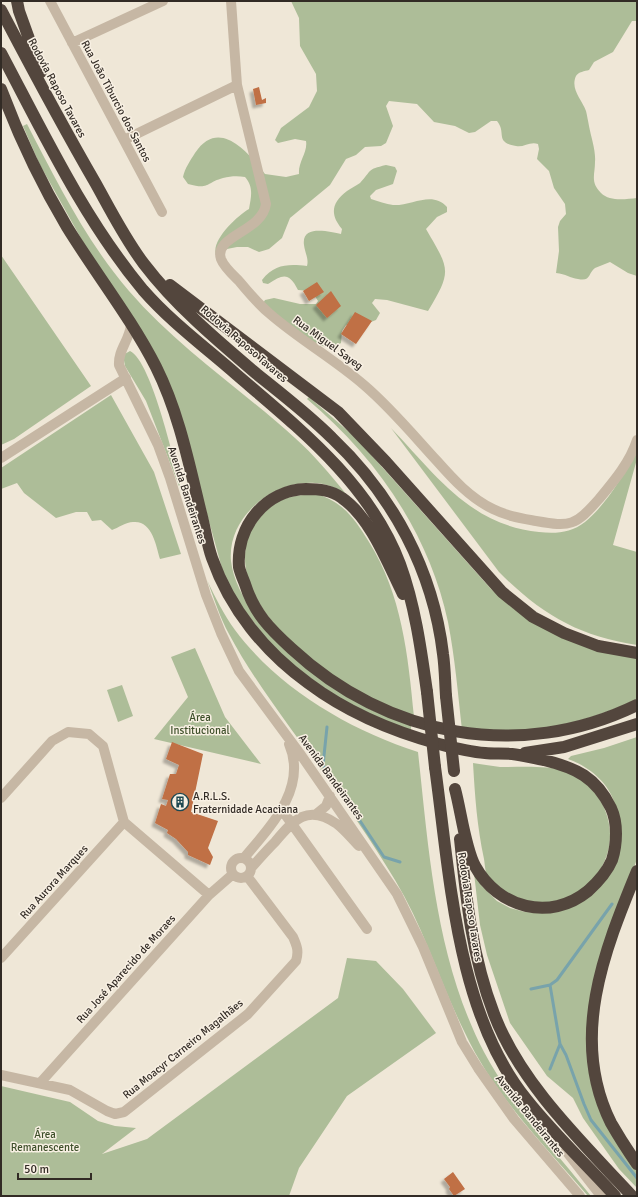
<svg xmlns="http://www.w3.org/2000/svg" width="638" height="1197" viewBox="0 0 638 1197" font-family="Signika,sans-serif">
<defs>
<filter id="shadow"><feDropShadow dx="-3.5" dy="3.5" stdDeviation="1" flood-color="#0004"/></filter>
</defs>
<rect width="100%" height="100%" fill="#efe7d7"/>
<!-- green -->
<path fill="#adbd98" d="M291 1H637V21H632L613 52 594 62 589 70C585 71 578 72 576 76 570 89 582 100 586 111 587 115 588 121 589 126 591 137 596 151 595 162 595 175 590 182 601 193 610 202 626 199 637 198V276L628 273 610 262C605 264 600 266 595 268 588 273 591 282 578 279 570 278 566 274 556 273L559 251 558 227 560 221 566 214 565 204 554 188 549 171 537 159 539 149 538 144C530 141 523 148 516 146 494 142 507 133 497 121H491L475 132 469 133 455 126 434 122 417 104 389 101 386 106 393 126 386 143 381 146 365 147 356 155 346 159 330 185 290 218 282 238 269 249 259 252 248 247H237L227 249 216 255C211 240 237 216 249 209 251 197 254 187 245 177 238 176 231 176 223 178 205 183 210 190 188 184L183 177C185 168 190 161 195 153 219 117 248 152 265 174L286 177 299 174C298 162 308 152 306 141L295 139 278 143 275 140 281 128 309 107 317 91 316 74 300 46 299 18Z
M27 124C57 182 86 241 129 291 177 347 241 389 295 438 314 455 330 474 346 494 336 488 326 483 315 483 273 480 227 517 231 561 233 580 244 598 253 614L367 708 388 717 411 724V733L353 708 292 665 270 644 237 600 223 572 180 416 39 163 23 126Z
M386 165 395 167 397 171 393 184 376 190 370 196 371 199C378 201 386 204 393 205 412 206 432 190 447 207V212L437 217 426 229C449 269 453 270 428 311L387 300 375 299 372 303 380 313 376 320 366 324 346 325 342 331 341 343 335 347 309 345 262 305 265 300 274 298 300 304H316L318 301C314 293 306 290 298 290 289 272 283 274 268 284L263 283 262 280C275 264 288 264 307 266 309 259 305 253 304 245 301 224 330 232 341 234L342 229C330 215 331 203 347 191 351 188 356 186 360 183 373 169 366 170 386 165Z
M1 255 91 386 14 439 1 445Z
M130 351C152 361 176 468 182 494L146 401 125 366 123 355Z
M111 395 154 472 181 554 160 559C156 545 152 520 133 522 126 522 118 528 112 530L101 520 92 521 87 512H76L56 518 24 493 17 483 1 489V468Z
M309 397 357 439 491 589 514 609 637 658V699C598 718 557 728 514 732 497 733 479 731 462 730 458 694 455 658 448 622 429 533 376 457 307 399Z
M391 428C436 475 470 525 539 532 555 534 571 533 585 522 607 504 622 476 637 452V459L613 545 637 552V645C578 636 541 614 499 572Z
M317 494C344 503 354 518 369 542 402 595 408 655 414 717 355 697 249 630 245 561 245 549 246 537 253 527 273 499 283 496 317 494Z
M207 580C215 597 224 615 235 630 279 689 350 730 418 752 429 853 436 960 484 1052 512 1104 554 1150 591 1196H588C544 1145 494 1095 465 1033 440 983 424 928 395 880 364 828 327 778 291 729 269 698 247 668 229 634 220 618 214 598 207 580Z
M195 648 225 717 261 764 154 739 188 697 171 657Z
M122 685 133 716 118 722 107 690Z
M637 737V859L618 912 587 1051 628 1159 637 1171V1188L619 1169 583 1118 573 1098 547 1076 510 1023 487 955 480 925 474 873 482 886 497 901 510 908 525 912 548 913 561 911 610 874C611 860 617 812 614 802 608 782 588 766 568 759L571 756 604 748Z
M473 763C481 764 491 766 500 767 520 767 546 765 566 771 580 776 592 788 600 800 635 859 572 925 512 895 503 891 494 885 488 877 485 872 485 865 484 859 477 826 475 797 473 763Z
M347 958 376 961 403 989 436 1033 347 1096 299 1168 289 1196H1V1086L70 1102 98 1121 115 1126 136 1128 102 1154 147 1139 338 998Z"/>
<g fill="none" stroke-linecap="round" stroke-linejoin="round">
<!-- stream -->
<path stroke="#78a3ab" stroke-width="3" d="M327 727 323 765 384 857 400 862
M550 985 560 1044 566 1055 584 1104 591 1120 637 1178
M531 989 550 985 557 980 612 904
M550 1069 560 1044"/>
</g>
<!-- building -->
<path fill="#c06f44" filter="url(#shadow)" d="M259 87 262 100 266 98V103L256 105 253 89Z
M317 282 324 292 309 301 303 291Z
M331 291 341 306 327 318 316 305Z
M355 312 372 321 356 344 341 334Z
M172 742 203 754 191 812 218 821 208 848 213 857 210 865 188 855V852L176 839 167 833 168 830 155 823 161 804 166 806 168 800 162 799 170 774H176L179 765 166 759Z
M453 1172 465 1189 454 1196 449 1189 450 1187 444 1179Z"/>
<g fill="none" stroke-linecap="round" stroke-linejoin="round">
<!-- minor -->
<path stroke="#c6b7a4" stroke-width="10" d="M50 1 162 212
M231 1 237 85 266 204C262 232 213 236 221 259 224 267 233 275 239 281 249 293 258 304 270 314 300 340 334 359 364 385 391 408 414 436 437 461 453 479 470 498 493 509 507 516 520 518 536 521 571 527 575 526 599 499 614 481 630 462 637 440
M72 43 163 1
M124 140 237 85
M131 325C129 341 118 350 119 365L158 445 170 478 206 595 221 633 239 671 301 755 397 894 423 947 462 1042 478 1068 514 1119 580 1196
M1 458 126 378
M1 798 52 741 68 732 89 734 103 746 124 822 209 895
M282 810 367 929
M315 815 326 806 330 796
M231 868a10 10 0 1 1 20 0a10 10 0 1 1-20 0Z
M244 858C270 827 308 788 289 744
M252 867C259 859 267 850 275 842 294 819 308 804 337 824 345 830 352 839 359 846
M1 958 124 822
M1 1075 70 1090 107 1111 115 1114 124 1112 248 1014 296 961C299 951 297 946 293 937L247 876
M40 1083 209 895 233 874
M566 1151 601 1196"/>
<!-- highway -->
<path stroke="#53463d" stroke-width="12" d="M17 1 19 11 41 72
M1 10C32 69 63 127 96 184 111 211 125 239 144 264 176 306 218 341 258 375 283 395 309 415 332 438 393 496 433 570 443 654 445 668 445 682 446 696
M1 53C44 134 84 219 143 290 171 322 205 347 237 375 300 429 370 484 400 564 415 605 421 649 427 692
M1 89C19 137 41 183 67 227 96 274 131 318 156 367 179 413 189 464 201 513 205 528 207 544 212 558 230 609 265 652 308 683 348 713 391 731 439 744 454 748 470 752 485 753 494 754 503 753 512 754 522 755 533 758 544 760 576 768 596 777 611 808 618 823 617 844 612 860 607 872 598 882 588 891 550 922 498 908 475 866 465 847 461 811 455 789
M170 285 338 412 386 462 502 592 533 617 564 633 598 646 637 653
M403 594C388 564 371 518 342 498 331 490 319 489 306 489 266 490 236 526 239 567 240 572 243 579 245 584 254 613 270 629 292 649 387 737 520 762 637 705
M525 753 564 747 637 724
M435 767C450 875 456 1013 527 1100 554 1134 586 1164 615 1196
M460 839C466 898 472 957 494 1014 520 1083 582 1142 632 1196
M637 871C604 951 569 1039 611 1123 619 1137 628 1151 637 1164"/>
<!-- highway-bridge -->
<path stroke="#53463d" stroke-width="12" d="M427 692 435 767
M446 696 454 771"/>
</g>
<!-- icons -->
<defs>
<symbol id="building-ring" viewBox="-11 -11 22 22"><circle r="9.5" fill="#f8f0e3" stroke="#1d4851" stroke-width="1.5"/><path d="M-4-6H4V6H1V3H-1V6H-4ZM-2.5-4.3h1.7v1.8h-1.7ZM.8-4.3h1.7v1.8H.8ZM-2.5-1h1.7V.8h-1.7ZM.8-1h1.7V.8H.8Z" fill="#1d4851"/></symbol>
</defs>
<g fill-rule="evenodd">
<use href="#building-ring" x="170" y="792" width="20" height="20"/>
</g>
<g text-anchor="middle" dominant-baseline="central" stroke-width="3" stroke-linejoin="round" paint-order="stroke">
<!-- street labels -->
<g font-size="11" fill="#322b25" stroke="#f8f0e3">
<text transform="translate(57 88) rotate(62)">Rodovia Raposo Tavares</text>
<text transform="translate(116 101) rotate(62)">Rua João Tiburcio dos Santos</text>
<text transform="translate(328 343) rotate(36)">Rua Miguel Sayeg</text>
<text transform="translate(244 344) rotate(41)">Rodovia Raposo Tavares</text>
<text transform="translate(187 495) rotate(72)">Avenida Bandeirantes</text>
<text transform="translate(331 777) rotate(54)">Avenida Bandeirantes</text>
<text transform="translate(54 882) rotate(-48)">Rua Aurora Marques</text>
<text transform="translate(470 907) rotate(81)">Rodovia Raposo Tavares</text>
<text transform="translate(126 969) rotate(-48)">Rua José Aparecido de Moraes</text>
<text transform="translate(183 1049) rotate(-39)">Rua Moacyr Carneiro Magalhães</text>
<text transform="translate(530 1116) rotate(51)">Avenida Bandeirantes</text>
</g>
<!-- park labels -->
<g font-size="11" fill="#3e4f2a" stroke="#f8f0e3">
<text x="200" y="717">Área<tspan x="200" dy="13">Institucional</tspan></text>
<text x="45" y="1134">Área<tspan x="45" dy="13">Remanescente</tspan></text>
</g>
<!-- poi labels -->
<g font-size="11" fill="#322b25" stroke="#f8f0e3" text-anchor="start">
<text x="193" y="796">A.R.L.S.<tspan x="193" dy="13">Fraternidade Acaciana</tspan></text>
</g>
</g>
<!-- border -->
<rect width="638" height="1197" fill="none" stroke="#322b25" stroke-width="4"/>
<!-- scale -->
<path d="M18 1173v6h73v-6" fill="none" stroke="#322b25" stroke-width="2"/>
<text x="24" y="1173" font-size="12" fill="#322b25" stroke="#f8f0e3" stroke-width="3" paint-order="stroke">50 m</text>
</svg>
